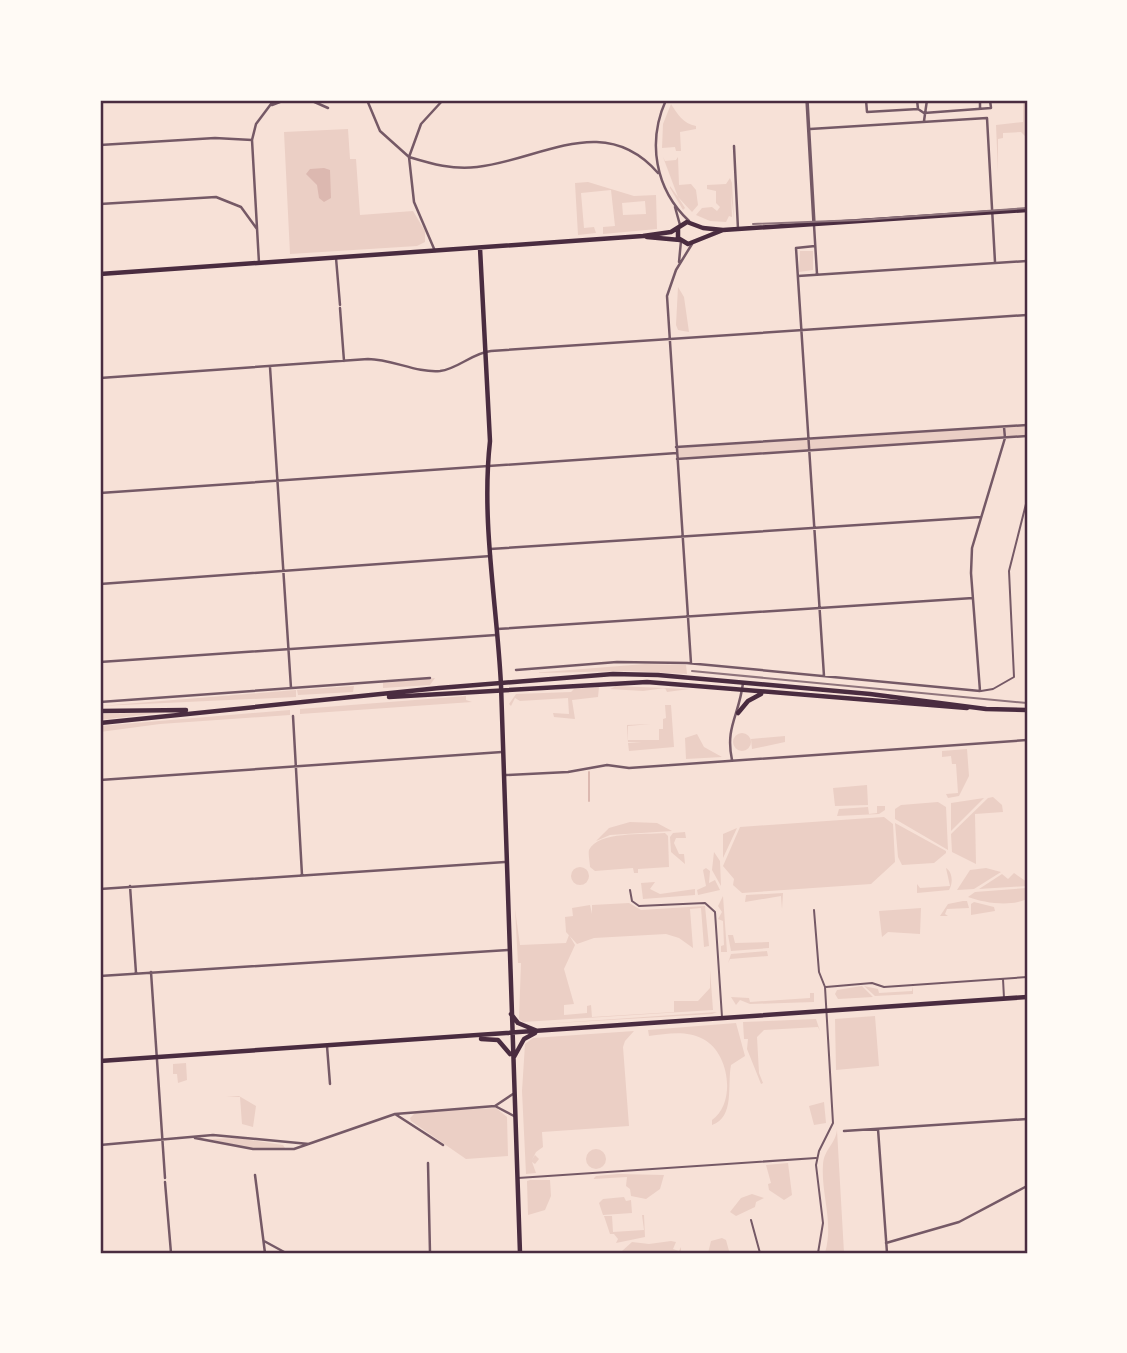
<svg xmlns="http://www.w3.org/2000/svg" width="1127" height="1353" viewBox="0 0 1127 1353" font-family="Jost,sans-serif">
<rect width="100%" height="100%" fill="#f7e1d7"/>
<!-- green -->
<path fill="#ebcfc5" fill-rule="evenodd" d="M1023 100H1027V164L1026 137 1021 132 1003 133V138L998 139V172L996 125 1023 122Z
M671 104C677 113 683 124 696 126V129L680 132 681 151H676L675 147 662 148 663 124Z
M348 129 350 159H356L360 215 413 211 425 231V242L417 246 290 254 284 132Z
M663 157 665 161 676 160 678 157 679 185 691 184 696 190 698 205 692 212 678 197 685 208 683 210 670 188V186L678 197Z
M730 178 732 183 734 220 731 194 732 217 729 216 726 222 710 221 696 215 702 208 712 207 717 211 720 207 716 203V191L707 189V185L726 184Z
M588 182 634 196 656 195 657 229 603 234V227L615 226 611 190 581 193 584 228 594 227 596 233 578 235 575 183ZM645 201 646 214 623 215 622 203Z
M800 251H813V270L799 272Z
M678 287 684 297 689 332 678 330 676 325Z
M1027 425V436L677 459 676 447Z
M645 664 686 665 687 674 630 671 532 673Z
M435 678 430 685 383 688V683Z
M354 686 353 692 298 695 297 690Z
M616 686 689 689 667 692 665 688 643 691 610 689Z
M599 687 598 697 572 700 575 719 554 717 553 713 569 714 568 698 520 701 515 698 511 706 509 704 516 694 571 692 574 689Z
M296 690V697L100 706Z
M466 696V700L472 702 300 714V709Z
M665 705H671L674 747 629 751 628 743 642 742H628L627 726V725L651 724 628 726V740H670H659V729H663V719L666 718Z
M290 710V715L160 724 100 732V726Z
M167 712 100 720 102 714Z
M733 742a9 9 0 1 1 18 0a9 9 0 1 1-18 0Z
M697 734 704 747 722 757 686 759 685 738Z
M785 736V742L752 749 751 739Z
M967 749 969 776 959 796 948 798 946 794 958 793 956 764H952L951 756 942 757V751Z
M867 785 868 805 835 806 833 788Z
M993 797 1002 805 1003 812 975 814 976 864 952 852 951 834 988 798Z
M984 798 951 831V803Z
M938 802 946 807 948 850 895 819V809L901 805Z
M877 806H885V810L879 814 837 816 839 809 868 807 869 814 877 813Z
M884 817 893 824 895 862 871 884 742 893 733 885 734 879 723 866 740 827Z
M630 822 657 823 672 831 610 835 596 841 609 828Z
M895 823 946 851V853L934 863 902 865 898 857Z
M737 828 723 858V834Z
M685 832 686 838H676L674 843 679 854H684L685 864 671 852 670 837 673 833Z
M665 833 668 836 669 867 638 869V873H634L633 868 595 871 590 867C590 863 588 854 589 850 598 831 644 835 665 833Z
M714 852 720 861 721 886 712 870Z
M571 876a9 9 0 1 1 18 0a9 9 0 1 1-18 0Z
M706 868 710 871 709 883 715 880 720 890 698 895 697 890 706 886 703 870Z
M946 868C953 872 953 884 949 890L917 893V884L920 888 950 886Z
M986 868 1001 872 974 889 957 890 970 870Z
M1014 873 1027 882V886L979 889 1002 874 1008 879Z
M655 882 650 889 660 894 695 889V895L643 899 641 883Z
M1027 888V899C1010 907 985 903 968 897L975 892Z
M783 893 782 909 781 896 745 902 746 895Z
M723 896 727 952H721V946L724 945 723 921 718 919 722 912 718 906Z
M963 901H967L969 908 947 909 945 914 948 916H940L948 904Z
M974 902 994 907 995 911 971 915V904Z
M629 903 641 910 705 906 709 946 704 947 701 908 690 909 693 948 679 938 666 934 594 938 577 944 566 932 565 917 573 916 572 908 590 905 592 914V905Z
M921 908 920 934 888 932 882 937 879 911Z
M515 909 520 945 566 943 569 935 575 945 564 969 574 1004 564 1005V1015L587 1013V1006L591 1005 592 1017 674 1012V1001H698L710 988V970L713 1010 523 1022 519 1019 521 963H518Z
M728 935H733L735 943 769 942V948L731 951Z
M767 951 768 956 730 959 728 963 731 954Z
M862 986 873 997 838 999 835 994 837 990Z
M864 986 878 989 879 993 912 991 913 986V994L875 996Z
M810 993H814V1002L750 1004 740 1000 736 1005 731 997 749 998 750 1002 810 998Z
M717 1012 712 1014 541 1024Z
M875 1016 879 1066 836 1070 835 1019Z
M816 1019 820 1031 818 1027 764 1030 757 1037 759 1073 763 1083 761 1084 747 1049 748 1039H744L743 1022Z
M736 1023 745 1056 731 1065C727 1086 735 1117 712 1125V1120C737 1102 729 1052 703 1039 686 1030 667 1034 649 1036L648 1030Z
M634 1031 625 1041 623 1047 629 1126 542 1132 543 1147 536 1152 532 1160 535 1155 539 1159 535 1164 532 1162 536 1173 526 1174 522 1091 525 1044 533 1038Z
M186 1063 187 1080 178 1083 177 1074H173V1064Z
M239 1096 256 1106 253 1127 242 1124 240 1097H226Z
M824 1102 826 1123 814 1125 809 1106Z
M496 1108 507 1117 508 1156 466 1159 411 1121 410 1118 416 1112Z
M837 1130 844 1253H825C834 1222 821 1195 823 1165 824 1149 835 1145 837 1130Z
M237 1138 283 1145 285 1148H251L208 1139Z
M586 1159a10 10 0 1 1 20 0a10 10 0 1 1-20 0Z
M788 1163 792 1195 784 1200 769 1190 768 1184 771 1183 766 1165Z
M618 1174 664 1175 660 1189 646 1199 631 1196 630 1189 626 1186 627 1177 593 1179 596 1176Z
M530 1180H550L551 1196 545 1210 528 1215 527 1181Z
M752 1194 764 1198 756 1202 755 1207 736 1216 730 1212 741 1198Z
M624 1197 626 1201 631 1200 632 1213 603 1215 599 1203 603 1199Z
M642 1215H644L645 1237 616 1243 618 1239 614 1234H610L604 1216H612L613 1232 644 1230Z
M722 1238 726 1240 729 1251 708 1253 711 1241Z
M671 1241 676 1242 673 1249 679 1251 681 1247V1253L622 1251 632 1242 649 1244Z"/>
<!-- water -->
<path fill="#dcb8b0" d="M324 168 330 170 331 198 324 202 319 198 317 185 306 174 310 169Z"/>
<g fill="none" stroke-linecap="round" stroke-linejoin="round">
<!-- stream -->
<path stroke="#dcb8b0" stroke-width="2" d="M589 772V801"/>
<!-- service -->
<path stroke="#755966" stroke-width="2" d="M981 691 993 689 1014 677 1009 571 1027 500
M630 890 632 901 639 906 705 903 715 912 722 1017
M814 910 819 972 825 987 833 1123 819 1151 816 1165 823 1223 818 1253
M1003 979 1004 998
M826 987 872 983 884 987 1027 977
M518 1178 816 1158
M751 1220 760 1253"/>
<!-- minor -->
<path stroke="#755966" stroke-width="2.5" d="M310 100 328 108
M367 100 380 131 409 157 414 202 435 251
M443 100 421 124 409 157C432 164 453 170 477 167 541 160 604 111 658 173
M666 100C647 142 655 189 689 221
M866 100 867 112 918 109 924 113 991 108 990 100
M917 100 918 109
M980 100V109
M272 105 285 100
M924 121 927 100
M810 129 987 118 995 262
M100 145 215 138 252 140
M734 146 738 229
M100 204 216 197 241 207 257 229
M675 207 680 225
M814 225 817 274
M815 246 796 248 824 676
M336 258 340 305
M679 262 681 241
M259 263 252 140 256 124 274 100
M798 276 1027 261
M340 308 344 361
M270 367 291 688
M100 378 368 359C392 359 416 373 440 371 458 369 472 353 491 351L1027 315
M676 447 1027 425
M677 459 1027 436
M100 493 677 453
M490 549 981 517
M100 584 491 556
M497 629 973 598
M100 662 496 635
M691 663 667 296 676 270 692 244
M516 670 617 662 687 663 980 691 971 573 972 548 1005 438 1004 427
M100 702 430 678
M293 716 302 875
M732 760C725 727 739 716 743 683
M506 775 568 772 607 765 629 768 1027 740
M100 780 502 752
M130 886 136 973
M100 889 505 862
M151 972 165 1178
M100 976 508 950
M327 1046 330 1084
M495 1106 514 1116
M395 1114 495 1106 513 1094
M878 1129 887 1253
M844 1131 1027 1119
M195 1138 253 1149H294L395 1114 443 1145
M100 1145 213 1135 309 1144
M428 1163 430 1253
M255 1175 265 1253
M165 1182 171 1253
M264 1241 286 1253
M886 1243 959 1222 1027 1186"/>
<!-- tertiary -->
<path stroke="#755966" stroke-width="3.5" d="M807 100 814 224"/>
<!-- secondary -->
<path stroke="#4a2c40" stroke-width="4.5" d="M678 228V238L688 244 723 230
M647 237 680 240
M480 248 490 441C481 522 497 604 501 685 508 874 513 1064 520 1253
M100 274 643 236 671 232 687 222 703 228 723 230 1027 210
M511 1014 518 1023 535 1030
M481 1039 498 1040 510 1054
M514 1057 524 1039 535 1033
M100 1061 1027 997"/>
<!-- primary -->
<path stroke="#4a2c40" stroke-width="4.5" d="M389 697 647 682 967 708
M986 709 1027 710
M100 711 186 710
M738 713 748 701 761 694
M100 723 439 688 613 674 658 675 870 694 986 709"/>
<!-- tram -->
<path stroke="#8f747c" stroke-width="2" d="M753 224 860 220 1027 208
M692 671 1027 703"/>
</g>
<!-- border -->
<rect width="1127" height="1353" fill="none" stroke="#fffaf5" stroke-width="203"/>
<rect x="102" y="102" width="924" height="1150" fill="none" stroke="#4a2c40" stroke-width="2.5"/>
</svg>
